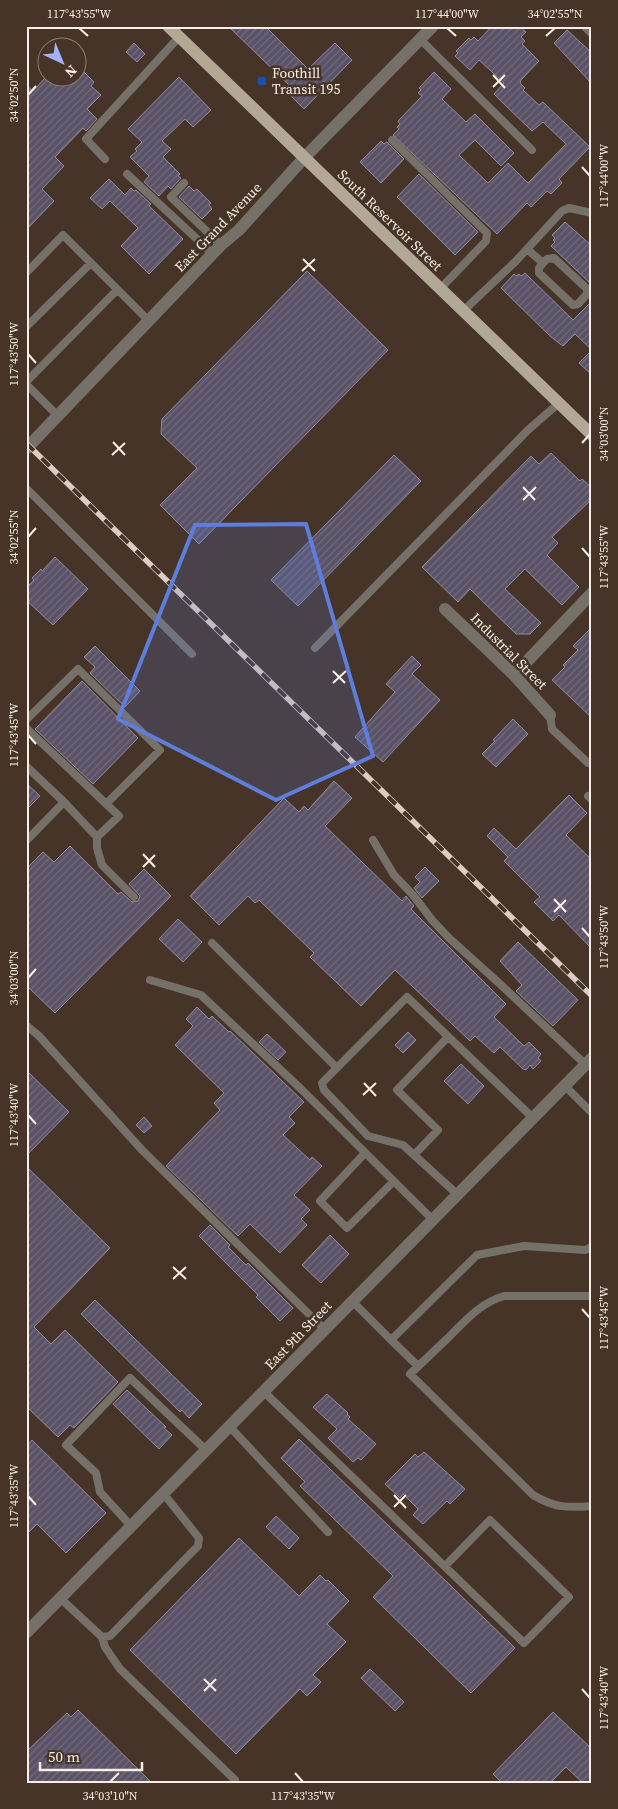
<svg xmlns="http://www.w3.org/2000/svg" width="618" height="1809" viewBox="0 0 618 1809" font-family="'Source Serif 4',serif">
<defs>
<pattern id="building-hatch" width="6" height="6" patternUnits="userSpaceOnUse" patternTransform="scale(1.25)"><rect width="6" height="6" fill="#5a5266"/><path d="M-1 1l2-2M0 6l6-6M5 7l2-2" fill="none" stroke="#726b7c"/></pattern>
</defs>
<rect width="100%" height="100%" fill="#453427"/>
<!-- building -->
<path fill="url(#building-hatch)" stroke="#938ba0" d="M228 26H265L308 69 335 43 352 60 304 109 287 92 291 87Z
M492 26H519L526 32 521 37 525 41 522 44 539 61 521 80 520 83 525 88 523 90 539 105 543 102 590 147 559 179 562 183 551 194 547 191 531 207 527 203 497 234 393 135 399 129 397 127 400 124 398 121 422 96 418 93 421 90 419 88 434 72 451 89 442 99 466 122 475 114 514 153 501 166 475 140 459 155 488 183 508 163 528 183 566 144 543 122 532 131 506 106 494 94 504 83 479 60 470 70 455 56 458 53 456 51 469 38 471 40 474 37 478 41Z
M567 30 592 53V84L554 43Z
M134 43 145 54 137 62 126 52Z
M78 66 94 82 91 86 101 95 87 109 97 119 86 131 83 128 55 157 64 166 42 189 54 201 26 230V85L33 91 45 78H78Z
M179 77 211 110 193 127 185 119 162 141 171 149 163 157 180 174 178 176 181 178 171 189 168 186 159 196 144 182 149 176 130 157 137 151 135 149 142 142 128 129Z
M381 141 384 144 387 142 404 159 381 183 360 162Z
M419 174 478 232 455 255 397 197Z
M109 179 125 195 131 188 134 191 136 190 151 204 149 206 183 239 149 274 121 246 138 228 110 201 102 209 90 198Z
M189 186 194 191 197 189 211 203 209 205 212 209 202 219 179 197Z
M565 222 592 246V285L551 246 555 242 553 240 555 238 552 235Z
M307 271 388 350 199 544 160 505 197 468 161 434 162 419Z
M525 273 573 320 592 301V375L579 363 592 350 575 334 563 346 551 337 501 288 514 274 516 276 519 274 521 276Z
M551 453 580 481 582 479 592 488V499L552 537 558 543 547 555 579 587 562 605 525 569 505 589 541 623 530 634H516L470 589 458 602 422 567 531 456 539 464Z
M394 455 421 481 298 606 271 580Z
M55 557 88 589 53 625 26 600V588L34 580 32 578 41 569 42 571Z
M592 627V718L552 680 565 667 563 665 578 650 573 646Z
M95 646 140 691 125 707 90 673 95 667 84 657Z
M412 656 421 665 412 674 440 700 383 762 355 737 395 692 386 684Z
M82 681 138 738 93 784 35 729Z
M513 719 528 734 496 767 482 754 495 741 493 740Z
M334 781 352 798 325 826 402 901 406 896 414 906 411 909 506 1004 494 1017 524 1046 529 1042 541 1054 538 1058 541 1061 533 1069 530 1065 526 1070 523 1069 500 1047 494 1053 475 1036 470 1041 395 970 361 1006 310 957 314 953 259 900 255 903 248 896 219 925 190 896 284 798 299 812 304 806 308 810Z
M26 783 40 796 26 810Z
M569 795 587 813 566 835 592 860V949L559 915 553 921 534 902 540 897 504 861 508 857 487 836 494 828 516 849Z
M70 846 118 894 121 892 132 902 138 901 140 896 129 884 144 869 171 896 55 1013 26 985V869L43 852 54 862Z
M425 867 439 881 422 898 414 888 420 882 415 877Z
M178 919 202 942 183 962 159 939Z
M518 942 578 1000 553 1026 516 991 522 985 500 961Z
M197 1007 209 1019 212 1016 229 1032 230 1031 304 1102 289 1117 295 1123 283 1135 310 1160 312 1157 322 1166 294 1195 310 1210 301 1219 307 1225 280 1253 250 1224 238 1236 166 1166 220 1110 214 1103 224 1093 175 1045 193 1026 186 1019Z
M408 1032 416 1040 403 1053 395 1045Z
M267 1034 286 1052 278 1060 259 1042Z
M461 1064 484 1086 468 1104 444 1081Z
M26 1070 69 1112 26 1156Z
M144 1117 152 1126 144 1133 136 1125Z
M26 1166 110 1248 34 1327 51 1344 65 1330 118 1382 74 1428 70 1425 58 1437 26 1406Z
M210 1225 230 1245 228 1247 246 1265 248 1263 293 1308 280 1321 256 1297 258 1295 199 1236Z
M330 1235 349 1254 321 1283 302 1265Z
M95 1300 202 1404 189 1418 182 1410 180 1412 81 1314Z
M127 1390 166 1427 164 1428 172 1435 159 1449 113 1404Z
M327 1394 348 1413 347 1414 350 1417 348 1419 376 1444 361 1460 358 1458 353 1462 328 1438 337 1429 313 1407Z
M299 1439 515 1648 471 1693 373 1597 393 1576 300 1486 305 1482 281 1458Z
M32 1440 106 1513 66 1553 37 1524 26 1535V1447Z
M424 1452 465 1489 450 1504 447 1501 423 1524 413 1515 418 1509 403 1494 400 1498 385 1484 415 1454 418 1457Z
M276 1516 299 1538 289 1549 266 1527Z
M239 1538 299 1596 320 1575 326 1581 328 1580 349 1601 327 1624 346 1642 313 1675 321 1682 307 1696 300 1689 236 1754 130 1650Z
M370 1669 404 1702 395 1711 361 1678Z
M78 1710 152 1783H26V1752L67 1713 71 1717Z
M553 1712 592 1749V1783H583L566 1767 550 1783H502L493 1774Z"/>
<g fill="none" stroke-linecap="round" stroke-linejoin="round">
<!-- service -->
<path stroke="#767168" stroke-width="8" d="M584 26 592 34
M420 39 532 150
M392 140 487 233 486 241 440 289
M105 159 86 139 179 37
M127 174 213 254
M184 183 171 197 221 245
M527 249 543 263 547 259 554 258 584 286 587 289V294L578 304 573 305 539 273V268L543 263
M26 273 63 235 149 321
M463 311 516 261 562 211 569 208 592 213
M26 327 91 263
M26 382 117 290
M26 384 58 416
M26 488 192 654
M315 648 528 430 559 403
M550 715 552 729 588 763H592
M26 720 78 669 160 750 106 804
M26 728 119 816 97 837 64 802
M26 766 64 802 26 841
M588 796 592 800
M97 837V848L102 865 134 897
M373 840 394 875 413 895 432 920 449 938 500 984 585 1064
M212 943 337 1068
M150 980 201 995 301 1089 432 1219
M26 1025 39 1036 142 1150 324 1329
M564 1085 592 1113
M365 1153 320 1201 347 1228 394 1181
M414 1155 438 1130 397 1090 448 1037
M457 1194 403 1145 368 1136 324 1090 322 1083 407 997 532 1117
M592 1296H504C480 1303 465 1321 448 1338 435 1350 423 1362 410 1374L533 1495C555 1508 567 1508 592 1506
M352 1301 391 1340 477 1255 524 1246 585 1250 592 1247
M391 1340 418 1366
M263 1391 289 1416 524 1643 569 1597 490 1520 445 1566
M229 1426 328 1532
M131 1526 100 1492 96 1473 66 1445 130 1378 206 1450
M60 1598 102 1637 110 1636 198 1546 199 1538 163 1493
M102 1637 105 1647 120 1669 235 1780"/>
<!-- minor -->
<path stroke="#767168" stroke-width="12" d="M445 609 514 675 550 715
M514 675 592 593"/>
<!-- tertiary -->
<path stroke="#767168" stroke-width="12" d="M26 449 221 245 239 230 304 158 433 26
M26 1633 592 1058"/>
<!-- primary -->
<path stroke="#b3a896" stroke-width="12" d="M168 26 592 435"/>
<defs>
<path id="rail" d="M26 443 592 996"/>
</defs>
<!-- rail casing -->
<use href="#rail" stroke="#d9cdc4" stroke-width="5.5"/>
<!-- rail -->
<use href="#rail" stroke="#453427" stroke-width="4" stroke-dasharray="11" stroke-linecap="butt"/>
</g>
<!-- marked area -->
<path fill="#5f7edc" fill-opacity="0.2" stroke="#5f7edc" stroke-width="4" stroke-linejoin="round" d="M306 524 373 756 276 800 118 719 195 525Z"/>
<!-- ticks -->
<path fill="none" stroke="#f9eee6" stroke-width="2" d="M79 28 88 36M447 28 456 36M546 36 555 28M493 75 505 88M493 87 505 75M28 95 36 86M582 167 590 176M303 259 315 271M302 271 315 259M28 354 36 363M113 442 125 455M582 443 590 434M112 455 125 443M523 487 535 500M523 500 536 487M28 537 36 528M582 548 590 557M333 671 345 683M333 683 346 671M28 735 36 744M143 854 155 867M143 867 155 855M554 899 566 912M554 912 566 900M582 928 590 937M28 978 36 969M364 1083 376 1096M363 1095 376 1083M28 1115 36 1124M173 1267 186 1279M173 1279 186 1267M582 1309 590 1318M394 1495 406 1508M28 1496 36 1505M394 1507 406 1495M204 1679 216 1691M582 1689 590 1698M204 1691 216 1679M295 1773 303 1782M110 1782 119 1773"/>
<!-- markers -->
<rect fill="#1a4fb4" stroke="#453427" stroke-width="2" x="257" y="76" width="10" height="10" rx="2.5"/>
<g text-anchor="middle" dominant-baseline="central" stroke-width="5" stroke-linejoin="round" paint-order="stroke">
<!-- poi labels -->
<g font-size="14" fill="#f9eee6" stroke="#453427" text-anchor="start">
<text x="272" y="73">Foothill<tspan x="272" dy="16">Transit 195</tspan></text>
</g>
<!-- street labels -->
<g font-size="14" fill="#f9eee6" stroke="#453427">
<text transform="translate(390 220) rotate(44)">South Reservoir Street</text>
<text transform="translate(218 227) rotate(-46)">East Grand Avenue</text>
<text transform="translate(509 651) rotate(45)">Industrial Street</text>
<text transform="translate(298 1335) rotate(-46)">East 9th Street</text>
</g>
</g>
<!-- border -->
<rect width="618" height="1809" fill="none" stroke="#453427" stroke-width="55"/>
<!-- north arrow -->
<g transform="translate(62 62) rotate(136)"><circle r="24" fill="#453427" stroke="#8d7e73"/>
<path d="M0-4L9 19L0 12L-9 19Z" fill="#a5b1fc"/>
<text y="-8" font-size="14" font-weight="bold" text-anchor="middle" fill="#f9eee6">N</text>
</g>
<!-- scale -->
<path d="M40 1762v8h102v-8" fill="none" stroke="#f9eee6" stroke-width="2.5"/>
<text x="48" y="1762" font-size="15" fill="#f9eee6" stroke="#453427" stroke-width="4" paint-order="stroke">50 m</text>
<rect x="28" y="28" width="562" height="1754" fill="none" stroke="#f9eee6" stroke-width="2"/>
<g font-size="12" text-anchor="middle" fill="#f9eee6">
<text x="79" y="18">117°43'55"W</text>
<text x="447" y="18">117°44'00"W</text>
<text x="555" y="18">34°02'55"N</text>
<text transform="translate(14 95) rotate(-90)" y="4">34°02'50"N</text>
<text transform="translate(604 176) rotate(-90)" y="4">117°44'00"W</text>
<text transform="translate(14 354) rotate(-90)" y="4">117°43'50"W</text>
<text transform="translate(604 434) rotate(-90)" y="4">34°03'00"N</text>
<text transform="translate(14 537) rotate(-90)" y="4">34°02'55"N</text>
<text transform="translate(604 557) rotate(-90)" y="4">117°43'55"W</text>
<text transform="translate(14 735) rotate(-90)" y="4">117°43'45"W</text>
<text transform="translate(604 937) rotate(-90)" y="4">117°43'50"W</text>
<text transform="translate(14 978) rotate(-90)" y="4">34°03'00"N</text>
<text transform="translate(14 1115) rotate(-90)" y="4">117°43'40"W</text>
<text transform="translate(604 1318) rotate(-90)" y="4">117°43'45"W</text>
<text transform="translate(14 1496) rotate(-90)" y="4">117°43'35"W</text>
<text transform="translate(604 1698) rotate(-90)" y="4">117°43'40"W</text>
<text x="110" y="1800">34°03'10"N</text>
<text x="303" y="1800">117°43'35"W</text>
</g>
</svg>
